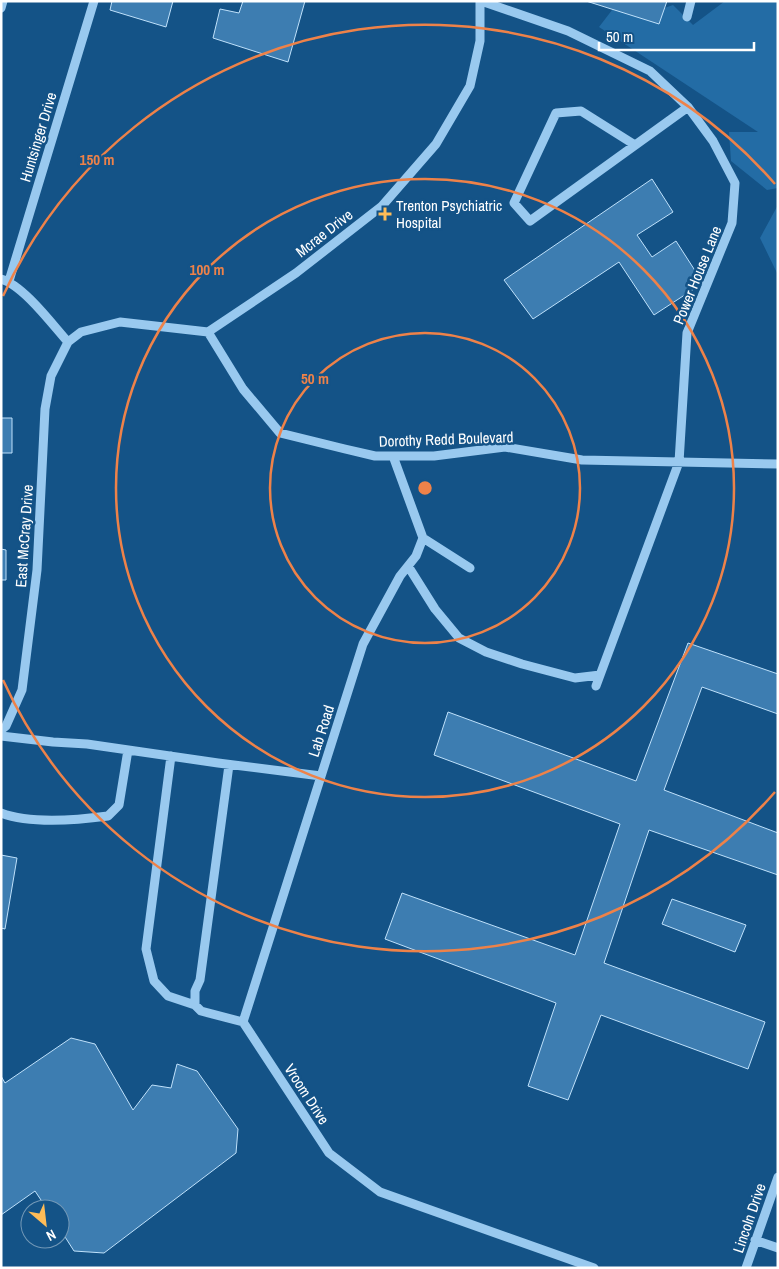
<svg xmlns="http://www.w3.org/2000/svg" width="779" height="1269" viewBox="0 0 779 1269" font-family="'Archivo Narrow',sans-serif">
<rect width="100%" height="100%" fill="#145387"/>
<!-- green -->
<path fill="#236ca5" d="M619 1 650 13 673 5 693 25 725 1H778V188L767 190 731 161 729 132H758L599 27Z
M778 205V275L760 238Z"/>
<!-- building -->
<path fill="#3d7db1" stroke="#bfe1fb" d="M112 1H173L166 27 110 10Z
M243 1H305L288 62 213 38 220 9 239 13Z
M586 1H667L659 24Z
M652 179 673 212 637 235 652 257 676 241 703 283 654 315 619 262 533 319 504 280Z
M1 418H12V453H1Z
M1 549 6 550V580H1Z
M688 643 778 674V714L702 687 664 790 778 833V875L649 830 604 963 765 1022 748 1069 601 1015 568 1100 528 1086 556 1003 385 939 402 893 575 955 620 824 434 755 448 712 636 781Z
M1 855 17 858 5 929 1 928Z
M672 899 746 925 735 952 662 924Z
M71 1038 95 1044 133 1110 152 1085 171 1088 177 1064 197 1071 238 1129 236 1153 104 1253 74 1251 60 1229V1209H47L35 1191 1 1215V1076L5 1083Z"/>
<g fill="none" stroke-linecap="round" stroke-linejoin="round">
<!-- minor -->
<path stroke="#99c9ef" stroke-width="9" d="M481 1 568 31 650 71 688 107 713 141 735 183 732 223 687 333 679 462 596 686
M1 8 3 1
M687 17 691 1
M635 145 581 111 556 113 514 203 530 221 688 107
M1 279C23 285 52 324 68 342
M9 281 94 1
M208 332 243 389 280 433 345 449 375 456H434L505 447 582 460 778 464
M393 456 423 538 416 556 400 576 363 644 243 1022 329 1153 380 1192 594 1268
M423 538 470 568
M408 566 435 609 459 638 486 652 522 664 575 678 600 675
M1 730 6 726 22 690 37 570 45 409 51 376 68 342 81 332 120 322 208 332 296 273 382 206 436 144 470 86 480 41V1
M1 736 53 742 87 744 218 763 321 776
M171 756 146 949 154 981 168 996 195 1005
M229 765 200 980 195 991V1005L201 1011 243 1022
M1 813C30 824 78 820 108 816L119 805 128 750
M755 1240 778 1248
M746 1268 778 1177"/>
</g>
<!-- distance rings -->
<g fill="none" stroke="#ee8249" stroke-width="2.5">
<circle cx="425" cy="488" r="155"/>
<circle cx="425" cy="488" r="309"/>
<path d="M775 792A464 464 0 0 1 3 680M3 296A464 464 0 0 1 775 184"/>
</g>
<!-- markers -->
<path fill="#ffbc57" stroke="#145387" stroke-width="2" d="M382.5 206.5h5v5h5v5h-5v5h-5v-5h-5v-5h5z"/>
<g text-anchor="middle" dominant-baseline="central" stroke-width="5" stroke-linejoin="round" paint-order="stroke">
<!-- street labels -->
<g font-size="15" fill="#fff" stroke="#145387">
<text transform="translate(38 137) rotate(-73)">Huntsinger Drive</text>
<text transform="translate(324 233) rotate(-38)">Mcrae Drive</text>
<text transform="translate(697 275) rotate(-68)">Power House Lane</text>
<text transform="translate(446 439) rotate(-2)">Dorothy Redd Boulevard</text>
<text transform="translate(24 536) rotate(-86)">East McCray Drive</text>
<text transform="translate(321 731) rotate(-72)">Lab Road</text>
<text transform="translate(307 1094) rotate(57)">Vroom Drive</text>
<text transform="translate(749 1218) rotate(-71)">Lincoln Drive</text>
</g>
<!-- poi labels -->
<g font-size="15" fill="#fff" stroke="#145387" text-anchor="start">
<text x="396" y="205">Trenton Psychiatric<tspan x="396" dy="17">Hospital</tspan></text>
</g>
</g>
<circle cx="425" cy="488" r="8" fill="#ee8249" stroke="#145387" stroke-width="2.5"/>
<g font-size="15" text-anchor="middle" font-weight="bold" fill="#ee8249" stroke="#145387" stroke-width="5" stroke-linejoin="round" paint-order="stroke">
<text x="97" y="165">150 m</text>
<text x="207" y="275">100 m</text>
<text x="315" y="384">50 m</text>
</g>
<!-- border -->
<rect width="779" height="1269" fill="none" stroke="#ffffff" stroke-width="5"/>
<!-- north arrow -->
<g transform="translate(45 1224) rotate(152)"><circle r="24" fill="#145387" stroke="#7298b7"/>
<path d="M0-4L9 19L0 12L-9 19Z" fill="#ffbc57"/>
<text y="-8" font-size="14" font-weight="bold" text-anchor="middle" fill="#ffffff">N</text>
</g>
<!-- scale -->
<path d="M599 42v8h155v-8" fill="none" stroke="#ffffff" stroke-width="2.5"/>
<text x="606" y="42" font-size="15" fill="#ffffff" stroke="#145387" stroke-width="4" paint-order="stroke">50 m</text>
</svg>
